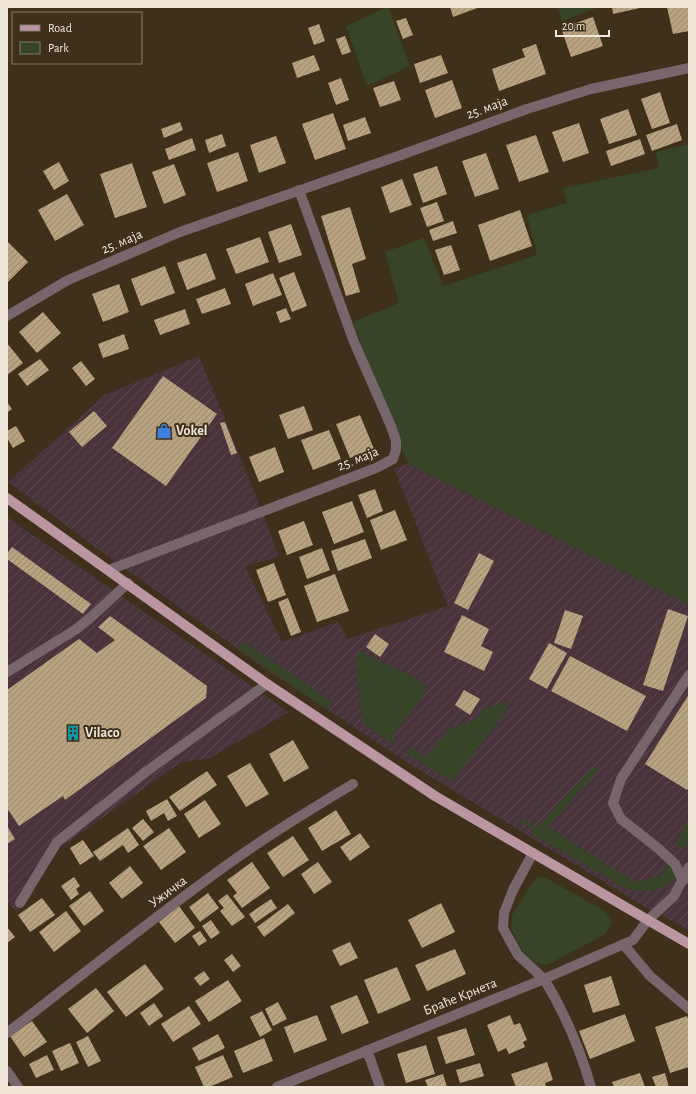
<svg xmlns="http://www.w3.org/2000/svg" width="696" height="1094" viewBox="0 0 696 1094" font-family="'Alegreya Sans',sans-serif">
<defs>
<pattern id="industrial-furrows" width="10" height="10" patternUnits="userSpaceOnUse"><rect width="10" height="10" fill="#48343a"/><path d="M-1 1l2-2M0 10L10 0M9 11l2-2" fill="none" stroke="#5a484d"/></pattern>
<pattern id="building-hatch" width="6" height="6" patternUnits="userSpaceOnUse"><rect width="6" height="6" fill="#b8a381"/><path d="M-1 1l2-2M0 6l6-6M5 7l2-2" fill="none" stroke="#96876e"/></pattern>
</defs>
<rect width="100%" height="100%" fill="#3f301b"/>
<!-- industrial -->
<path fill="url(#industrial-furrows)" d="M199 356 265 518 279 557 245 566 282 642 338 622 348 639 448 606 394 468 408 464 689 605V930L647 908 405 761 260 665 84 539 8 482 105 395Z
M7 517 289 712 210 758 180 763 54 852 17 912 7 902Z"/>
<!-- green -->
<path fill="#384427" d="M388 7 410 66 367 86 346 26Z
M558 7H599L562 21Z
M689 144V605L408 464 353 322 399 303 385 252 424 238 443 286 537 255 527 215 567 203 563 188 659 168 656 152Z
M243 642 246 643 330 700 332 703 330 707 327 708 322 706 239 649V645Z
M359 652H362L419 680 423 683 426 688 424 695 391 737 395 739 392 744 365 725 362 720 355 660 357 654Z
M510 701 502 717 452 781 406 753 410 748 425 757 451 728 475 720 484 709Z
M594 766 599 769 548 827 635 882 661 876 667 861 678 869 675 878 664 887 651 891H637L625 888 530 833 534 830 519 820 521 817 536 828Z
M686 823 689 825V844L684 848 675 846Z
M544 877 603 910 612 920 610 927 604 935 547 965 534 962 524 953 511 929 512 915 531 885 537 878Z"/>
<!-- building -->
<path fill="url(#building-hatch)" d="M450 7H480L453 17Z
M612 7H640V8L613 14Z
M667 7H689V31L673 34Z
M593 17 603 46 571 57 561 28Z
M406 18 413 35 403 39 396 21Z
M319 24 325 41 314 45 308 28Z
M345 36 351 52 342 55 336 39Z
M536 44 546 74 499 91 492 69 525 57 522 49Z
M314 55 320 70 297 78 292 63Z
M441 55 448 73 420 83 414 64Z
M341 78 349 100 336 105 328 83Z
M452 80 462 108 435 118 425 90Z
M394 81 401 100 380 107 373 88Z
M660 92 670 123 652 129 641 99Z
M628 109 637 135 609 144 600 119Z
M333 113 346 149 315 160 302 124Z
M365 117 371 133 348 141 343 125Z
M180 122 183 130 164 138 161 129Z
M579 123 589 153 563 162 552 132Z
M677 124 682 140 652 151 646 135Z
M222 134 226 146 209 153 205 140Z
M536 135 549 172 519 182 506 145Z
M276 136 286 163 259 173 250 145Z
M192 138 196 150 169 160 165 149Z
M640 139 645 154 611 166 606 151Z
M238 152 248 181 217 192 207 163Z
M486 153 499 189 475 197 462 161Z
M59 162 69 181 54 190 43 171Z
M132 163 147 207 115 218 100 174Z
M174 164 186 195 164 204 152 172Z
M437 166 447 194 423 203 413 174Z
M402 179 412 205 390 213 381 187Z
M67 194 84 225 55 241 38 210Z
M437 202 444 221 427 227 420 208Z
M350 207 366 259 352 264 360 292 346 296 321 216Z
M520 210 532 246 490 261 478 225Z
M453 221 457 233 433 241 429 230Z
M291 224 302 255 279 263 268 232Z
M260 237 269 262 236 274 226 249Z
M7 241 28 262 7 283Z
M451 245 460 270 444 275 435 250Z
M206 253 216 279 187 290 177 263Z
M165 266 175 293 141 306 131 279Z
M294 272 307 306 292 312 279 278Z
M273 273 282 295 253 306 245 284Z
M119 284 129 312 103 322 92 294Z
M225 288 231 304 202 314 196 299Z
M286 308 291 319 280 323 276 312Z
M185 309 190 324 160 335 154 320Z
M43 312 61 333 37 353 19 332Z
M124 334 129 349 103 358 98 344Z
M7 343 23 363 7 375Z
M40 359 49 370 27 386 18 374Z
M81 361 95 379 86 386 72 368Z
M163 376 217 414 166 486 112 448Z
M7 402 12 409 7 413Z
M304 406 313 430 288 439 279 415Z
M94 411 107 426 82 447 69 432Z
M360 415 374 449 350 458 336 424Z
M225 422 237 453 231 455 220 423Z
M16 426 25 441 13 448 7 438V431Z
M329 430 341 459 313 470 301 440Z
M275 447 284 472 259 482 249 457Z
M375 489 383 511 367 518 358 495Z
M352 501 364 532 334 544 322 512Z
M395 510 407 540 381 550 370 520Z
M304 521 313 545 287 555 278 531Z
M365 539 372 558 338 571 331 551Z
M12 547 91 604 83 614 7 559V554Z
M322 548 330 570 307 579 299 557Z
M479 553 494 561 468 610 454 603Z
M274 563 286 595 268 602 256 570Z
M335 574 349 611 317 622 304 586Z
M288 598 301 632 291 636 278 602Z
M668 609 688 616 663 691 643 685Z
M565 610 583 616 571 649 554 643Z
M462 615 489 629 481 646 493 652 484 671 444 652Z
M110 616 207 686 206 698 65 800 63 796 19 826 7 808V690L79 639 97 653 115 640 98 627Z
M375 634 389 644 380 657 366 647Z
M549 643 567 653 547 689 529 679Z
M570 656 646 696 627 731 551 691Z
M464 690 480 699 470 715 455 705Z
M689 694V788L687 790 645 764Z
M293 740 309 768 284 782 269 754Z
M250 763 269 794 246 807 227 776Z
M207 771 217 785 180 811 169 797Z
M167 799 177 816 168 821 164 813 151 821 146 811Z
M205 800 221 824 199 838 184 814Z
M336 810 351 834 322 851 308 828Z
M143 819 154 832 143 841 132 828Z
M7 826 15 839 7 844Z
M128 828 139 845 128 853 123 845 100 861 93 852Z
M169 828 186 852 161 870 143 846Z
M360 833 370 847 350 861 340 847Z
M293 836 309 860 283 877 267 853Z
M83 840 94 856 80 865 70 848Z
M252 862 270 888 242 908 233 896 237 893 227 880Z
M318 862 332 882 314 894 301 874Z
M130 866 143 883 122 899 109 883Z
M74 877 80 886 76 889 79 894 71 900 61 886Z
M90 891 104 911 84 926 69 906Z
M208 893 219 908 200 922 189 907Z
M227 894 245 917 232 926 220 911 224 908 218 901Z
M42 898 55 915 30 932 18 915Z
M271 899 277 908 255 923 249 914Z
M441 903 455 932 422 948 408 920Z
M288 904 295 913 264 937 257 927Z
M179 906 195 928 175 943 159 922Z
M66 911 81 931 54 952 39 932Z
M211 920 220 933 211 939 202 926Z
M7 927 15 937 7 943Z
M200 931 207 941 199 946 192 936Z
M350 942 358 958 340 966 332 950Z
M455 949 466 974 427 991 415 965Z
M232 954 241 966 233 972 224 960Z
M145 964 164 989 126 1017 107 992Z
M397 967 411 1000 378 1014 364 980Z
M204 971 210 979 200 986 194 978Z
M611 976 620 1005 593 1013 584 985Z
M228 980 242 1001 209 1022 195 1001Z
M96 988 114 1011 87 1033 68 1009Z
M357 995 369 1023 342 1034 330 1006Z
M278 1002 287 1019 273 1026 265 1009Z
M154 1003 163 1016 149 1026 140 1013Z
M189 1006 201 1024 173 1042 161 1024Z
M262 1011 272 1030 260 1037 250 1017Z
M625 1014 635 1041 590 1059 579 1031Z
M317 1015 327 1040 294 1053 284 1027Z
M510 1015 514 1025 520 1023 527 1040 523 1042 525 1047 509 1054 506 1048 498 1052 487 1025Z
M687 1016 689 1022V1067L670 1073 655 1027Z
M32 1021 47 1042 24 1057 10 1036Z
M466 1028 475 1055 446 1064 437 1037Z
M218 1034 225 1048 199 1061 192 1048Z
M88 1036 101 1061 88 1067 76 1042Z
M264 1038 273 1061 243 1073 234 1051Z
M70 1043 79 1063 61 1071 52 1051Z
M426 1045 435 1074 406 1083 397 1054Z
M47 1055 54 1070 36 1078 29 1064Z
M223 1055 233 1077 209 1087H204L195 1067Z
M547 1062 553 1080 545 1083 546 1087H516L511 1074Z
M480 1063 484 1076 460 1083 456 1070Z
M640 1073 645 1087H614L612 1082Z
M665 1073 669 1087H656L652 1077Z
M443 1074 447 1087H428L425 1080Z"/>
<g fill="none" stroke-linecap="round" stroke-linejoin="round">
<!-- minor -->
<path stroke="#77666b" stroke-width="10" d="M7 316 68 280 180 232 401 155 527 109 591 89 689 68
M109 570 376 468 393 459 396 450V441L391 426 354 342 299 190
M7 672 75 630 89 619 128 583
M533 853 513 890 504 913 503 928 518 955 544 979 633 940 648 920 674 896 689 867
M683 881 675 864 659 849 621 819 613 803 621 779 689 675
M20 903 57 842 147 771 267 684
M624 945 650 976 689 1009
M7 1033C81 976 154 917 231 862 270 834 311 809 353 784
M367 1050 380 1087
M7 1071 18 1087
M277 1087 544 979C565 1013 580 1049 591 1087"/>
<!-- major -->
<path stroke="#ba96a1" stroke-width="10" d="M7 498 267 684 435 796 689 944"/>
</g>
<!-- icons -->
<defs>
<symbol id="shop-bare" viewBox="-9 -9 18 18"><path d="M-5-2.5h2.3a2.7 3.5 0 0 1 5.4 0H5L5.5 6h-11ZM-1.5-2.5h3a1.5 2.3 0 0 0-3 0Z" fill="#3f7fe0" stroke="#3f301b" stroke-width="2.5" paint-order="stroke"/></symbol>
<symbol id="building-bare" viewBox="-9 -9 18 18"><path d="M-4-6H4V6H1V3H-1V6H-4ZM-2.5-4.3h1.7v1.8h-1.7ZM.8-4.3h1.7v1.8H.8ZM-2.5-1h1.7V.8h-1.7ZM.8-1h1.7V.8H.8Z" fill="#0f9aa8" stroke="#3f301b" stroke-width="2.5" paint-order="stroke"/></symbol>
</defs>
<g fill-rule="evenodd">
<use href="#shop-bare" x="153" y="420" width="22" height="22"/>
<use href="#building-bare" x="62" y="722" width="22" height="22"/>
</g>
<g text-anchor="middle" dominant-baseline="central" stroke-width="4" stroke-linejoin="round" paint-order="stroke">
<!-- street labels -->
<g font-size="14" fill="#f1e8db" stroke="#3f301b">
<text transform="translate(487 108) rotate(-20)">25. маја</text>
<text transform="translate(122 242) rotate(-23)">25. маја</text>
<text transform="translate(358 459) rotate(-22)">25. маја</text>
<text transform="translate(168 892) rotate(-37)">Ужичка</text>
<text transform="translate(460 997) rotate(-22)">Браће Крнета</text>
</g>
<!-- poi labels -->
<g font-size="14" font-weight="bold" fill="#f1e8db" stroke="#3f301b" text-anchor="start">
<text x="176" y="431">Vokel</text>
<text x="85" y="733">Vilaco</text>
</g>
</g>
<!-- border -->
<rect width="696" height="1094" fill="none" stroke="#f1e8db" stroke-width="16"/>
<!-- legend -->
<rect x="12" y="12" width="130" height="52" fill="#3f301b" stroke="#867a68"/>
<rect x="20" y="25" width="20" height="6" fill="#ba96a1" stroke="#867a68"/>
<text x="48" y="32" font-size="12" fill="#f1e8db">Road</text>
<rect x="20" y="42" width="20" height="12" fill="#384427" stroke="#867a68"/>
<text x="48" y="52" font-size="12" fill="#f1e8db">Park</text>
<!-- scale -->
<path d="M556 30v6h53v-6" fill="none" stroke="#f1e8db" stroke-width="2"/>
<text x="562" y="30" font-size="12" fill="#f1e8db" stroke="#3f301b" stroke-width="3" paint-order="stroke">20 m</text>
</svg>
